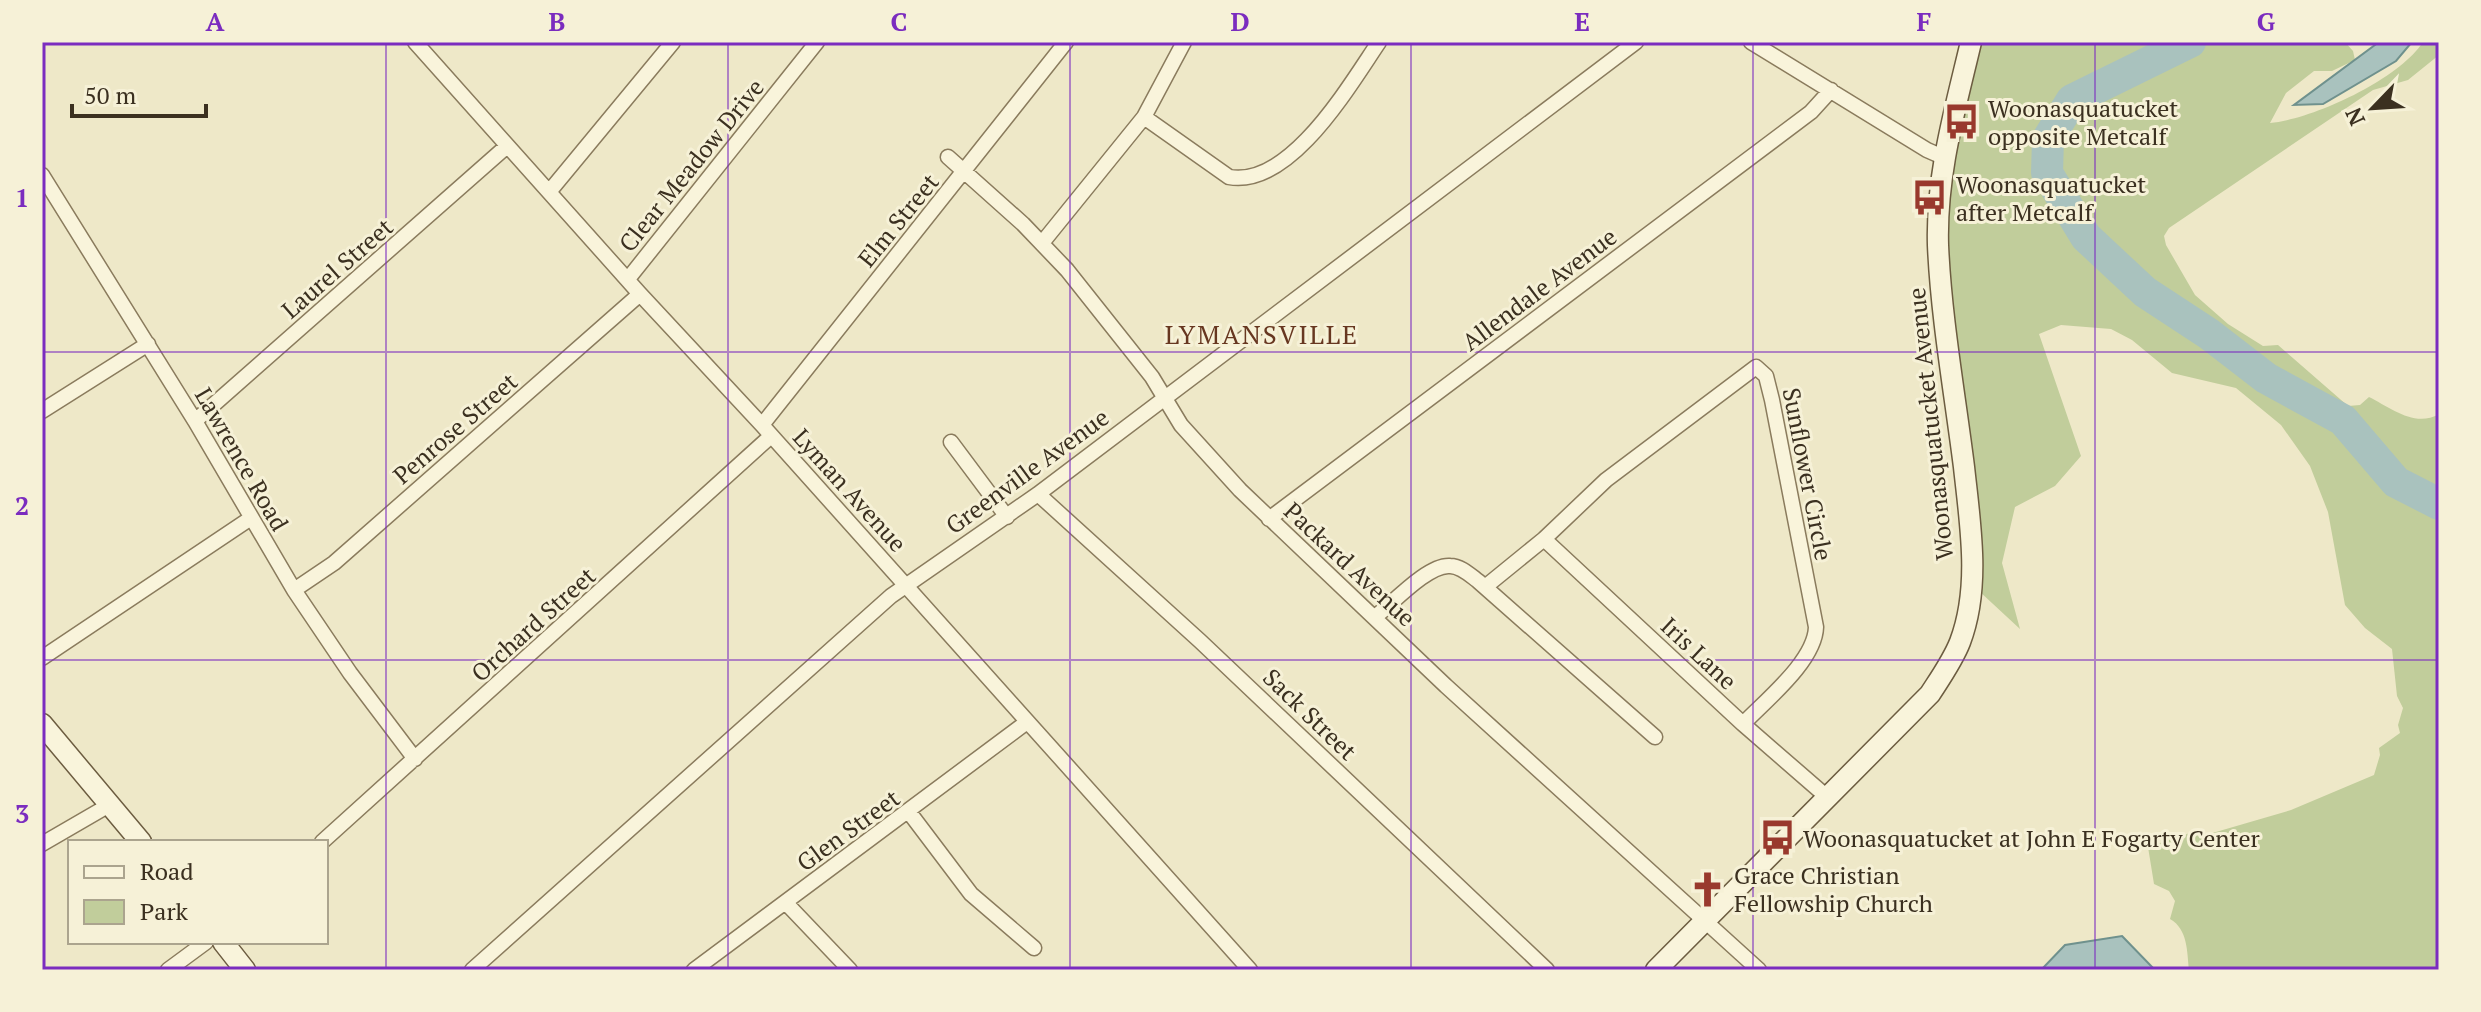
<svg xmlns="http://www.w3.org/2000/svg" width="2481" height="1012" viewBox="0 0 2481 1012" font-family="'PT Serif',serif">
<rect width="100%" height="100%" fill="#eee8c8"/>
<!-- green -->
<path fill="#c1cd9b" d="M1973 42H2345L2353 51 2355 60 2332 71H2314L2286 93 2270 123C2314 119 2399 79 2423 42H2439V55L2408 80 2373 90 2169 228 2164 236 2166 245 2195 295 2228 324 2263 346 2278 345 2348 406 2360 405 2369 397C2391 408 2415 428 2439 414V970H2189C2187 952 2188 929 2170 919L2175 901 2169 891 2154 884 2148 847 2196 831 2209 834 2291 810 2374 775 2380 755 2379 748 2400 733 2398 725 2403 708 2397 696 2392 649 2365 628 2345 605 2328 512 2310 466 2281 425 2236 388 2172 373 2132 340 2111 329 2061 325 2039 334 2081 456 2055 486 2015 507 2002 563 2020 629 1979 591 1946 306 1949 150Z"/>
<!-- water -->
<path fill="#a9c2be" stroke="#6f918d" stroke-width="2" d="M2379 42H2412L2396 61 2323 104 2294 105Z
M2122 936 2155 970H2041L2065 945Z"/>
<g fill="none" stroke-linecap="round" stroke-linejoin="round">
<!-- river -->
<path stroke="#a9c2be" stroke-width="32" d="M2190 42 2072 100 2048 139 2047 173 2086 237 2145 292 2209 334 2266 378 2343 420 2396 482 2439 504"/>
<defs>
<path id="street" d="M415 42 640 294 762 425 1250 970
M1751 42 1927 150 1943 157
M1144 117 1229 177C1290 188 1349 86 1379 42
M948 157 1023 224 1067 270 1152 377 1181 425 1240 490 1446 686 1759 970
M42 175 195 421 294 590 350 673 415 759
M549 192 673 42
M1042 243 1144 117 1184 42
M628 279 817 42
M42 411 148 344
M195 421 507 146
M762 425 1066 42
M951 442 1007 517
M1038 494 1200 641 1547 970
M1269 519 1811 112 1831 90
M1544 539 1743 724 1827 797
M1485 587 1544 539 1606 480 1756 367 1766 376 1772 400 1816 627C1815 661 1766 700 1743 724
M294 590 334 563 640 294
M1375 617C1392 604 1428 564 1450 566 1461 566 1470 575 1478 581L1655 737
M42 658 251 518
M909 812 971 894 1034 948
M322 842 771 436
M42 844 111 804
M786 903 850 970
M168 970 206 942
M472 970 891 596 1038 494 1636 42
M694 970 1027 722"/>
<path id="secondary" d="M42 724 141 842
M223 942 245 970
M1656 970 1930 694C1941 677 1953 660 1960 642 1981 587 1970 523 1964 467 1955 395 1941 317 1938 245 1936 174 1955 110 1971 42"/>
</defs>
<!-- street casing -->
<use href="#street" stroke="#8a7b5d" stroke-width="17"/>
<!-- secondary casing -->
<use href="#secondary" stroke="#6c5c40" stroke-width="23"/>
<!-- street -->
<use href="#street" stroke="#f9f4db" stroke-width="14"/>
<!-- secondary -->
<use href="#secondary" stroke="#f9f4db" stroke-width="20"/>
</g>
<!-- grid -->
<path fill="none" stroke="#7b2cbf" stroke-width="2" stroke-opacity="0.55" d="M386 42V970M728 42V970M1070 42V970M1411 42V970M1753 42V970M2095 42V970M42 352H2439M42 660H2439"/>
<!-- icons -->
<defs>
<symbol id="bus-bare" viewBox="-9 -9 18 18"><path d="M-5-6H5V4H4V6H2V4H-2V6H-4V4H-5ZM-3.5-4V0h7V-4ZM-3.5 1.2v1.5H-2V1.2ZM2 1.2v1.5H3.5V1.2Z" fill="#99392d" stroke="#f6f1d7" stroke-width="2.5" paint-order="stroke"/></symbol>
<symbol id="church-bare" viewBox="-9 -9 18 18"><path d="M-1.2-6h2.4v3.5h3.3v2.4h-3.3V6h-2.4V-.1h-3.3v-2.4h3.3Z" fill="#99392d" stroke="#f6f1d7" stroke-width="2.5" paint-order="stroke"/></symbol>
</defs>
<g fill-rule="evenodd">
<use href="#bus-bare" x="1936" y="96" width="51" height="51"/>
<use href="#bus-bare" x="1904" y="172" width="51" height="51"/>
<use href="#bus-bare" x="1752" y="812" width="51" height="51"/>
<use href="#church-bare" x="1682" y="864" width="51" height="51"/>
</g>
<g text-anchor="middle" dominant-baseline="central" stroke-width="6" stroke-linejoin="round" paint-order="stroke">
<!-- poi labels -->
<g font-size="24" fill="#3b3020" stroke="#f6f1d7" text-anchor="start">
<text x="1988" y="108">Woonasquatucket<tspan x="1988" dy="28">opposite Metcalf</tspan></text>
<text x="1956" y="184">Woonasquatucket<tspan x="1956" dy="28">after Metcalf</tspan></text>
<text x="1803" y="838">Woonasquatucket at John E Fogarty Center</text>
<text x="1734" y="875">Grace Christian<tspan x="1734" dy="28">Fellowship Church</tspan></text>
</g>
<!-- street labels -->
<g font-size="24" fill="#3b3020" stroke="#f6f1d7">
<text transform="translate(691 165) rotate(-51)">Clear Meadow Drive</text>
<text transform="translate(898 220) rotate(-51)">Elm Street</text>
<text transform="translate(337 268) rotate(-41)">Laurel Street</text>
<text transform="translate(1539 289) rotate(-37)">Allendale Avenue</text>
<text transform="translate(1930 424) rotate(-96)">Woonasquatucket Avenue</text>
<text transform="translate(455 428) rotate(-41)">Penrose Street</text>
<text transform="translate(242 459) rotate(60)">Lawrence Road</text>
<text transform="translate(1027 471) rotate(-36)">Greenville Avenue</text>
<text transform="translate(1808 474) rotate(79)">Sunflower Circle</text>
<text transform="translate(850 490) rotate(48)">Lyman Avenue</text>
<text transform="translate(1350 564) rotate(43)">Packard Avenue</text>
<text transform="translate(533 624) rotate(-42)">Orchard Street</text>
<text transform="translate(1699 653) rotate(43)">Iris Lane</text>
<text transform="translate(1310 714) rotate(44)">Sack Street</text>
<text transform="translate(848 830) rotate(-36)">Glen Street</text>
</g>
<!-- neighbourhood labels -->
<g font-size="26" letter-spacing="2" fill="#673720" stroke="#f6f1d7">
<text x="1262" y="334">LYMANSVILLE</text>
</g>
</g>
<!-- border -->
<rect width="2481" height="1012" fill="none" stroke="#f6f1d7" stroke-width="88"/>
<!-- legend -->
<rect x="68" y="840" width="260" height="104" fill="#f6f1d7" stroke="#aba48e" stroke-width="2"/>
<rect x="84" y="866" width="40" height="12" fill="#f9f4db" stroke="#aba48e" stroke-width="2"/>
<text x="140" y="880" font-size="24" fill="#3b3020">Road</text>
<rect x="84" y="900" width="40" height="24" fill="#c1cd9b" stroke="#aba48e" stroke-width="2"/>
<text x="140" y="920" font-size="24" fill="#3b3020">Park</text>
<!-- north arrow -->
<g transform="translate(2373 108) rotate(245)" stroke="#f6f1d7" stroke-width="6" paint-order="stroke">
<path d="M0-6L14 30L0 20L-14 30Z" fill="#3b3020"/>
<text y="-12" font-size="22" font-weight="bold" text-anchor="middle" fill="#3b3020">N</text>
</g>
<!-- scale -->
<path d="M72 104v12h134v-12" fill="none" stroke="#3b3020" stroke-width="4"/>
<text x="84" y="104" font-size="24" fill="#3b3020" stroke="#f6f1d7" stroke-width="6" paint-order="stroke">50 m</text>
<rect x="44" y="44" width="2393" height="924" fill="none" stroke="#7b2cbf" stroke-width="3"/>
<g font-size="26" text-anchor="middle" font-weight="bold" fill="#7b2cbf">
<text x="215" y="31">A</text>
<text x="557" y="31">B</text>
<text x="899" y="31">C</text>
<text x="1240" y="31">D</text>
<text x="1582" y="31">E</text>
<text x="1924" y="31">F</text>
<text x="2266" y="31">G</text>
<text x="22" y="207">1</text>
<text x="22" y="515">2</text>
<text x="22" y="823">3</text>
</g>
</svg>
